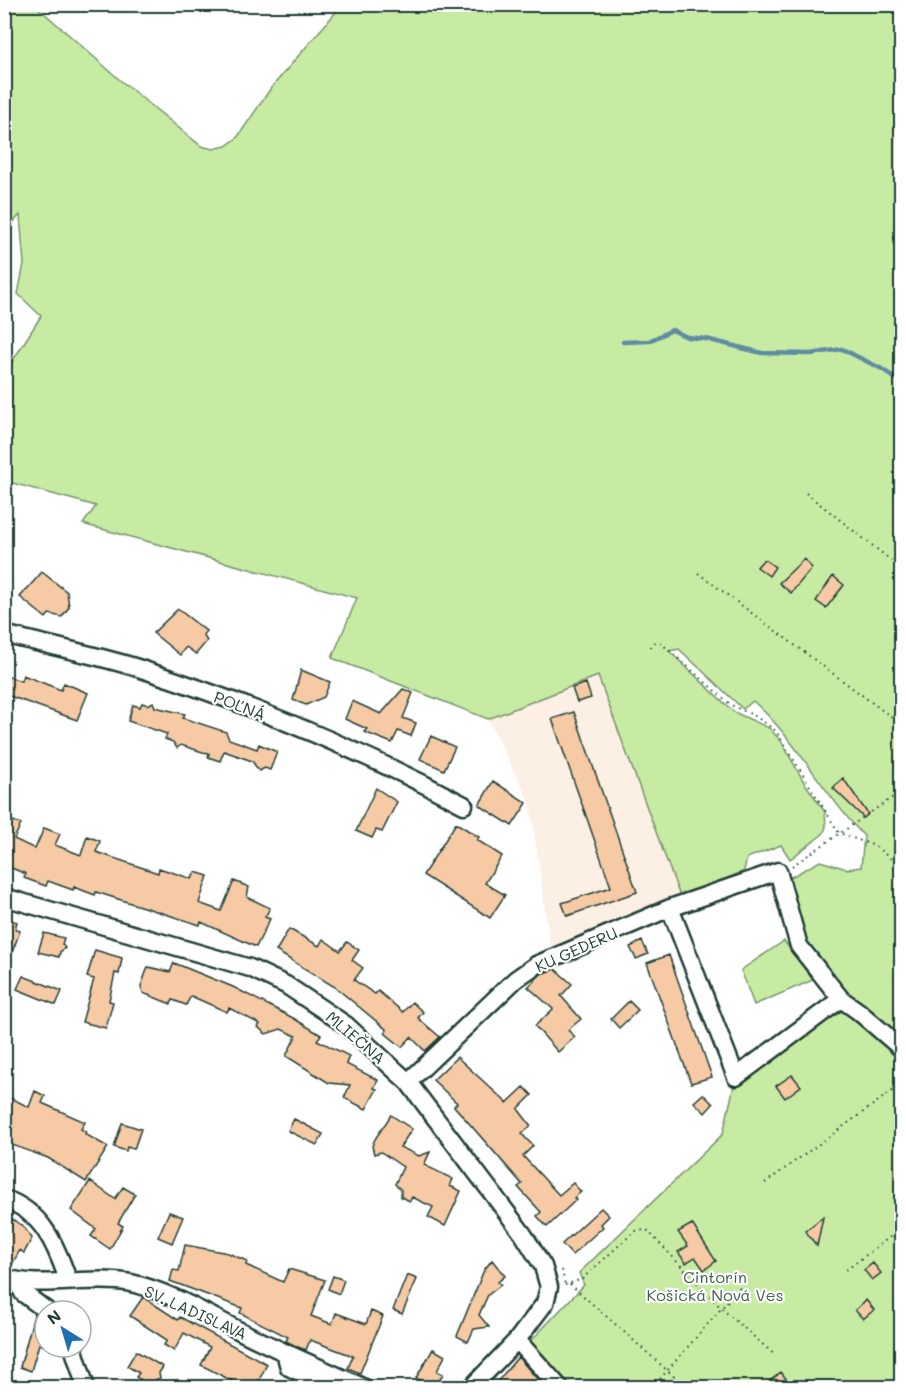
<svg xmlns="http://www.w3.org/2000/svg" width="906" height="1392" viewBox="0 0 906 1392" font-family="Mali,sans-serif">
<rect width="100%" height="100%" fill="#fff"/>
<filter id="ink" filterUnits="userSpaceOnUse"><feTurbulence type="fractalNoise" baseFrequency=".0167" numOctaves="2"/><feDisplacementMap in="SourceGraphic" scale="12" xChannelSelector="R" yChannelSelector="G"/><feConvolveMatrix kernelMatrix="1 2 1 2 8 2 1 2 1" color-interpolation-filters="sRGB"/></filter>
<g filter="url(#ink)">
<!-- built -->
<path fill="#fcefe4" d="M598 676 683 903 552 958 530 803 488 719Z"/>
<!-- green -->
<path fill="#c8eba4" stroke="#74946c" stroke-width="1.5" d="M5 5H35L120 80 201 146 213 149 226 146 237 138 271 88 342 5H901V1043L850 1000 804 946 788 886 791 877 820 861 847 869 861 867 864 836C823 794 797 740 753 701L743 709 679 649 669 651 734 712 769 728 781 741 804 782 825 812 826 827 823 834 790 859 781 845 747 858 744 871 681 899 598 676 488 719 332 658 357 598 83 524 96 506 5 481V373L41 316 18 294 24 264 20 215 5 231Z
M784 941 813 980 754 1005 741 970Z
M841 999 857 1020 901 1060V1387H564L525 1347 584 1285 579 1273 723 1134 736 1077Z"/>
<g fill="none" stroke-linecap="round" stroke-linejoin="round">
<!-- stream -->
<path stroke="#608ca1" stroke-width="4.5" d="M623 342 649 341 672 330 687 337 706 339 762 353 811 354 842 349 882 369 902 383"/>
</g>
<!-- building -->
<path fill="#f6caa5" stroke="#1f3d34" stroke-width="1.5" d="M764 559 775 567 769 576 757 567Z
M804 559 812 568 791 593 779 583Z
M42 572 67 592 69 607 62 617 49 614 46 618 20 597Z
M833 576 844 585 826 608 816 601Z
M178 609 206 631 203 635 207 641 196 654 186 647 180 655 153 633Z
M301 670 330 682 324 697 306 705 293 700Z
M4 675 21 681 23 675 61 690 64 683 88 693 77 720 4 694Z
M586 683 591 698 577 702 572 688Z
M403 689 413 693 403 718 416 723 411 736 398 731 392 743 364 732 367 729 345 719 352 701 381 714Z
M153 702 155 707 185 714 183 718 226 732 229 739 257 749 259 744 277 752 270 770 265 768 259 771 252 761 224 751 220 761 208 757 209 754 181 745 177 748 173 742 165 739 167 734 128 721 133 705 140 707 142 703 148 705Z
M574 712 637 892 567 916 562 903 611 887 552 719Z
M431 736 455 747 444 770 420 759Z
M843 778 868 814 864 818 833 788Z
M493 781 527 803 512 826 479 805Z
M376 788 397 802 382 832 376 830 372 838 356 831Z
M10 820 21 824 14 839 35 849 44 828 60 834 55 845 81 855 87 836 100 841 96 852 158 873 159 868 192 879 195 872 208 876 199 903 221 911 234 881 249 887 247 897 270 908 265 917 270 919 256 947 201 922 200 925 96 892 95 895 74 887 73 890 48 881 46 886 24 878 26 874 4 865V832Z
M456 823 479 837 477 840 502 856 485 883 505 895 490 918 423 875Z
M4 918 17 922 15 929 20 931 6 969Z
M289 929 319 946 323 939 340 951 347 942 359 950 352 960 363 968 354 980 375 994 378 991 403 1012 412 1002 423 1012 418 1018 440 1037 425 1051 411 1037 402 1047 385 1033 387 1030 335 987 276 951Z
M44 933 64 938 62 944 65 948 60 952 59 957 38 952Z
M642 941 648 954 636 959 630 947Z
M95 950 122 958 119 974 115 973 109 1001 113 1002 106 1028 82 1022 94 979 87 977Z
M669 955 712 1077 691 1083 647 963Z
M174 963 233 987 293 1018 321 1035 317 1040 349 1056 346 1064 378 1080 374 1088 377 1089 366 1109 344 1098 350 1085 329 1083 286 1056 296 1036 281 1029 266 1034 258 1027 260 1024 229 1008 227 1012 191 996 186 1005 173 1000 171 1004 143 993 141 986 148 967 170 972Z
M555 969 572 984 561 996 581 1019 568 1030 575 1037 558 1052 535 1026 553 1009 528 987 541 974Z
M23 976 62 991 56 1005 17 989Z
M629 1001 638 1010 619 1028 611 1019Z
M457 1057 507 1103 524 1087 532 1095 518 1109 531 1126 522 1134 533 1146 523 1156 559 1195 573 1183 581 1192 574 1198 576 1200 547 1227 537 1216 541 1212 518 1187 522 1184 454 1106 457 1103 433 1080Z
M792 1075 801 1086 785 1098 776 1086Z
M35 1091 45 1096 42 1103 85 1122 81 1129 86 1132 85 1134 108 1147 86 1182 48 1158 4 1142V1095L29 1107Z
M703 1094 713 1104 705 1113 694 1102Z
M391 1115 412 1129 400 1147 419 1156 430 1152 424 1165 453 1179 450 1186 461 1191 445 1226 428 1217 433 1207 412 1197 410 1201 401 1197V1190L395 1184 403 1167 381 1152 374 1154 372 1146 375 1139Z
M294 1119 323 1134 317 1145 288 1131Z
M122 1123 141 1129 134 1149 127 1147 126 1151 114 1147Z
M90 1181 115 1199 123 1187 135 1194 118 1223 123 1226 110 1249 91 1236 96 1229 71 1210Z
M601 1208 609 1216 601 1224 603 1227 572 1255 562 1244Z
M169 1212 183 1217 172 1243 158 1237Z
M823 1217 817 1246 805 1231Z
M12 1219 23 1226 32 1238 24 1253 20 1250 10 1268 4 1267V1233Z
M692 1224 716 1261 704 1270 695 1257 686 1263 678 1252 688 1246 678 1232Z
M185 1245 228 1253 247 1261 246 1265 283 1282 289 1269 325 1280 311 1316 332 1324 336 1313 366 1324 371 1311 383 1316 360 1373 348 1368 353 1356 310 1340 306 1350 298 1347 286 1341 288 1337 240 1313 242 1308 170 1281 173 1270 179 1271Z
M492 1260 505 1276 498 1282 501 1285 488 1295 479 1315 489 1327 474 1329 468 1342 457 1336 484 1270Z
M873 1263 881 1273 872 1280 864 1270Z
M407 1275 417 1279 402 1314 393 1310Z
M333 1276 344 1280 339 1294 328 1289Z
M143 1297 178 1320 180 1317 265 1363 267 1364 255 1388 236 1383 201 1365 210 1347 184 1333 174 1351 164 1345 167 1340 130 1316Z
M866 1300 874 1310 863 1319 855 1310Z
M34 1315 45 1321 42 1333 45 1334V1346L39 1344 31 1371 20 1367Z
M433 1349 445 1356 437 1371 443 1374 435 1388 416 1378Z
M136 1351 163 1367 159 1373 160 1378 155 1380 151 1386 136 1377 139 1373 127 1366Z
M518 1357 545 1388H492Z
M781 1372 793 1388H775L770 1381Z"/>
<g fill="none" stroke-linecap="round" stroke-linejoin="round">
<defs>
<path id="minor" d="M4 634C50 646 97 655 141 669 252 705 361 750 464 805
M4 897 250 968 286 985 346 1025 408 1082 523 1234 543 1266 549 1287 545 1303 517 1340 471 1388
M670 908 736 1077 841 999 858 1011 902 1049
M408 1082 516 979 536 965 670 908 778 871 799 946 841 999
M4 1199C42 1211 56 1245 68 1280
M4 1277C37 1290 91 1275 131 1283 171 1292 208 1315 244 1333 284 1353 324 1370 365 1388
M18 1282 23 1293 47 1311
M517 1340 560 1388
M73 1347 86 1388
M287 1360 289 1367 332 1388"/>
</defs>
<!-- minor casing -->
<use href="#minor" stroke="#1f3d34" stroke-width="21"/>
<!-- path -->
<path stroke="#1f3d34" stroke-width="2" stroke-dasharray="1.5 4.5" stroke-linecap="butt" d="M806 493 902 569
M698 573 902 725
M650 647 655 642 661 643 731 705 755 716 776 731 839 833 875 846 902 868
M792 866 902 791
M765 1183 902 1084
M562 1270 565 1285
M846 1270 902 1228
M570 1284 687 1388
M565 1285 582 1279 635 1231 647 1230 721 1308 776 1356
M652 1388 740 1287
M886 1388 902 1376"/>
<!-- minor -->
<use href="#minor" stroke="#fff" stroke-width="16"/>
</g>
</g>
<g text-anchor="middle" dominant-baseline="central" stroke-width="4.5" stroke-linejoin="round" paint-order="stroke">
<!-- street labels -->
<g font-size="16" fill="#1f3d34" stroke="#fff">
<text transform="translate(240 705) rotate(21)">POĽNÁ</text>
<text transform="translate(576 949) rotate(-24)">KU GEDERU</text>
<text transform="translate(356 1037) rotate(40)">MLIEČNA</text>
<text transform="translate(196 1312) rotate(24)">SV. LADISLAVA</text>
</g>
<!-- park labels -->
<g font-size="16" fill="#41604a" stroke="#fff">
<text x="715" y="1276">Cintorín<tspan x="715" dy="18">Košická Nová Ves</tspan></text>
</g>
</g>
<!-- margin -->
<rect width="906" height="1392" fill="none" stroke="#fff" stroke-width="24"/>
<rect x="12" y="12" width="882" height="1368" fill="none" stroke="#1f3d34" stroke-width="2" filter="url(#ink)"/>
<!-- north arrow -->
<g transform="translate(63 1329) rotate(323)"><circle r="28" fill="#ffffff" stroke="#a5b1ae" stroke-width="1.5"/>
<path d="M0-4.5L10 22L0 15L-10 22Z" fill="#1f6fb2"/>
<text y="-9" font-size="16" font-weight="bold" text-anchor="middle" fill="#1f3d34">N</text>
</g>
</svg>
